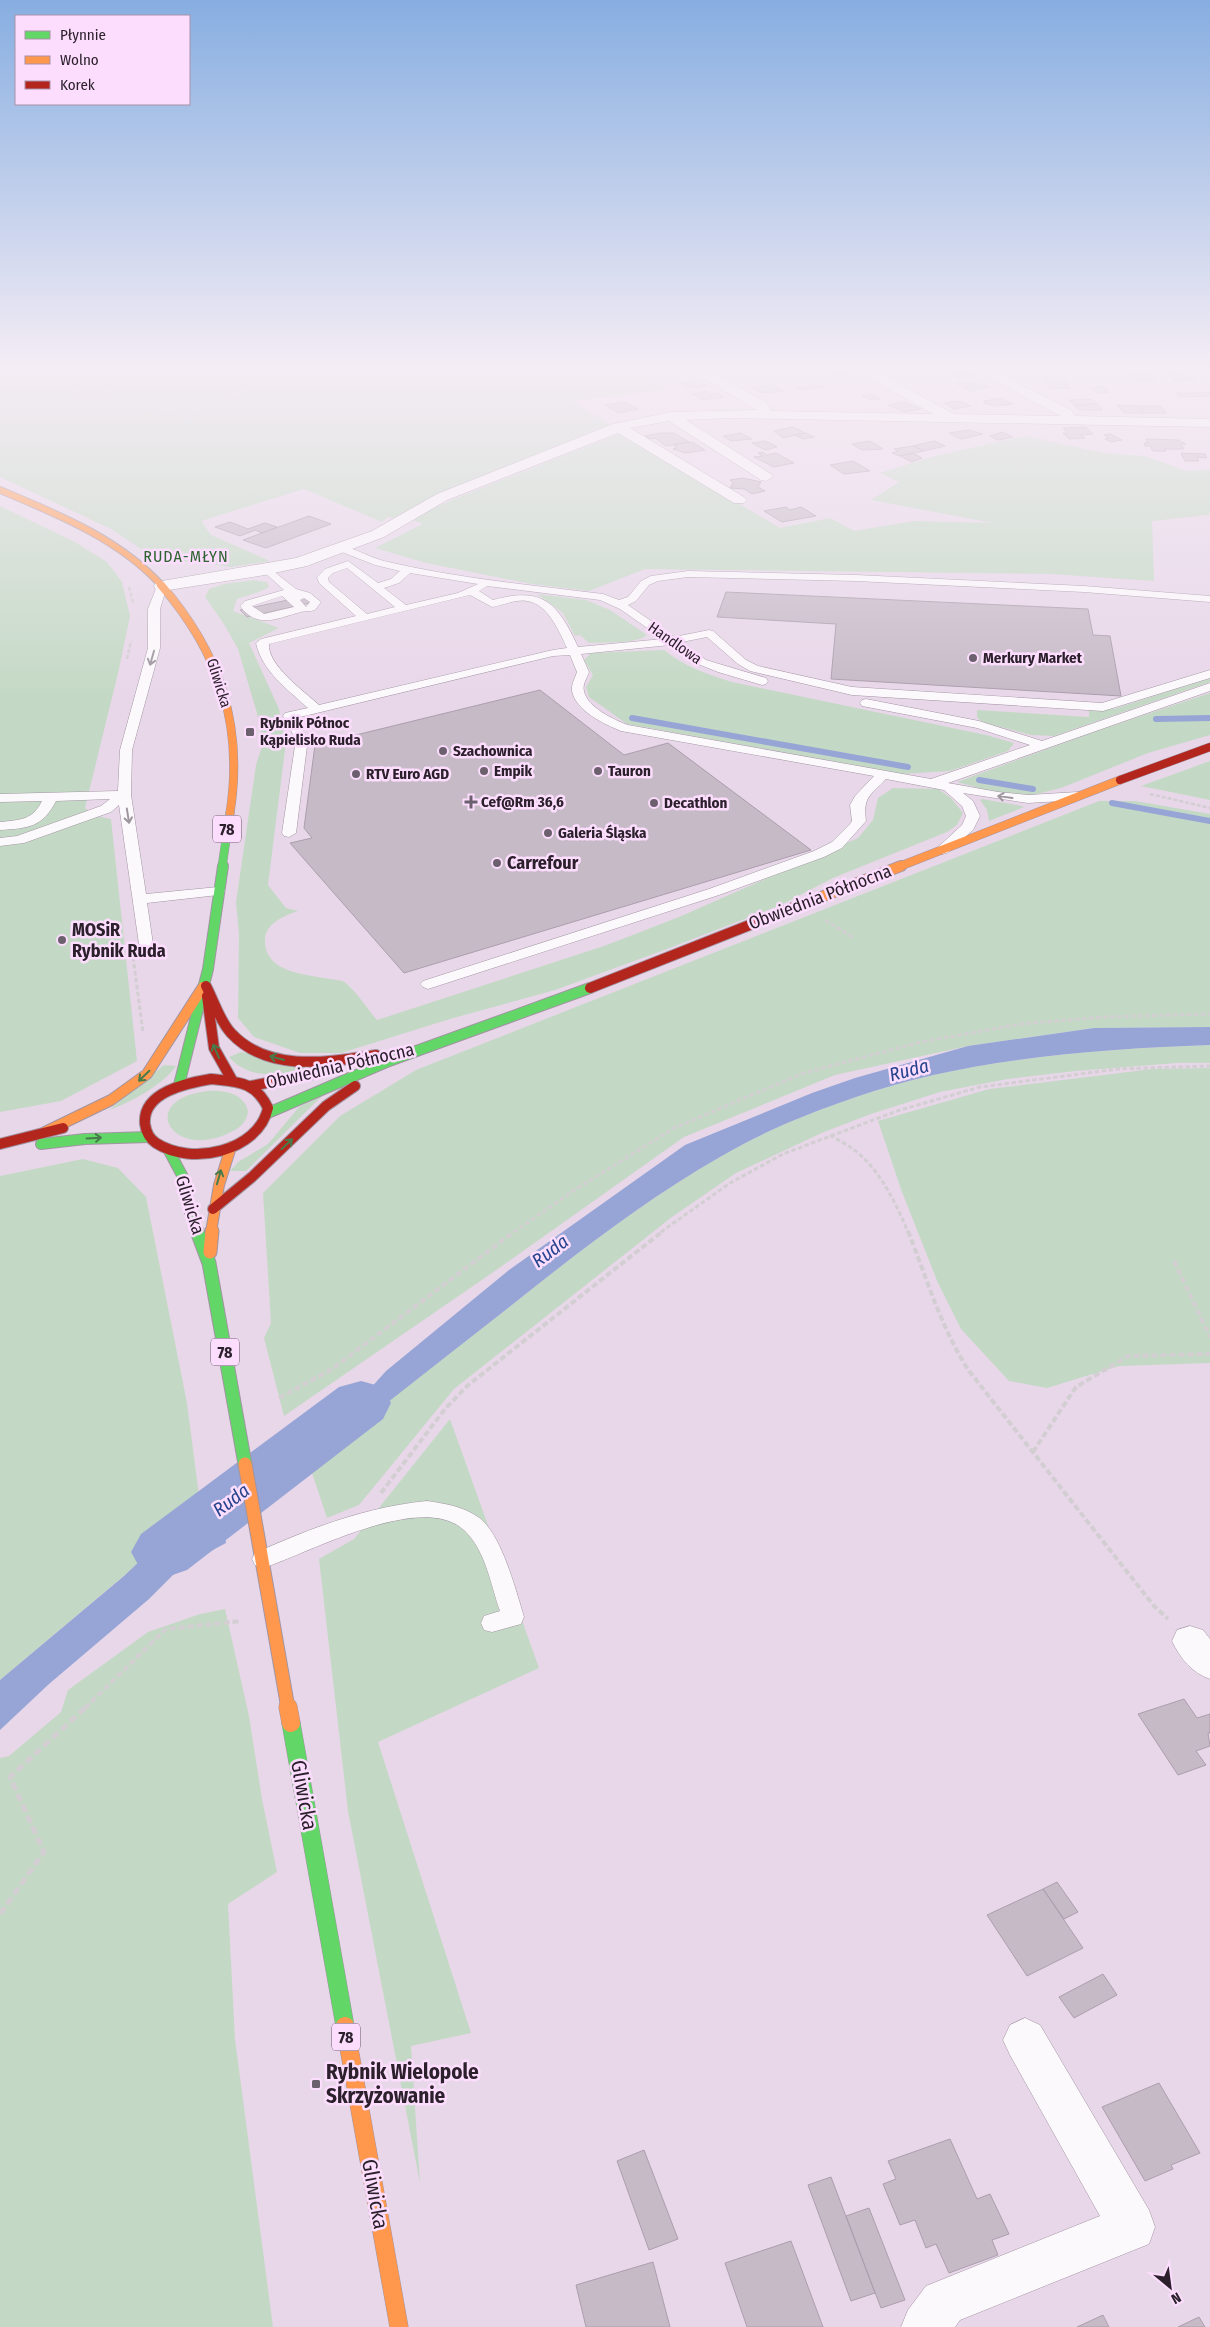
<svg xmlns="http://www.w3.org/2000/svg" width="1210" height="2327" viewBox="0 0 1210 2327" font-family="'Fira Sans Condensed',sans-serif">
<rect width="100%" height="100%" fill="#e8d7e9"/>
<!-- green -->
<path fill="#c4d9c5" d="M0 370H631L667 390 572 401 610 425 451 488 393 518 388 517 382 522 304 489 201 521 211 535 270 561 231 567 153 557 111 529 0 477Z
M621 433 780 528 830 518 854 531 915 521 993 523 871 500 899 482 880 473 935 456 1025 436 1104 453 1145 456 1186 471 1210 470V510L1209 515 1152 521 1154 581 1051 574 645 569 589 591 532 584 426 563 375 548 423 524 410 519 454 499Z
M0 506 75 542 107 562 122 582 130 616 119 669 85 808 97 816 111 819 137 1061 61 1101 0 1112Z
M253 580 267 582 269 587 259 592 237 599 233 611 279 628 249 643 279 709 286 742 268 885 286 908 298 911C284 916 266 923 265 939 264 973 305 974 330 979 334 980 341 980 344 982 355 989 368 1010 377 1020L604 946 679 917 858 838 873 820 878 798 893 788 938 789 951 798 963 813 957 825 947 832 833 878 781 905 667 949 555 990 450 1019 341 1053H300L254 1037 238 1018 239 934 236 902 256 765 263 743 257 713 238 649 224 624 205 597 209 589 224 584Z
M537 594 586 600 610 610 647 635C637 644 603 642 589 643L580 635 575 636 563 613Z
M664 650C685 667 707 674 732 682L986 735 1014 743 1008 751 950 771 902 774 627 724 589 697 586 687 593 675 584 660 591 653Z
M1210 678V682L1054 736 1031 735 982 722 977 717V710L1089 717V709H1114Z
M1210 693V735L1148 753 1061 788 1033 795 997 793 957 782 1088 734Z
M1210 761V800L1141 786Z
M982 799 1022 806 1024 807 989 821 987 810 980 800Z
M1099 801H1135L1210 814V1027L1094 1028 968 1046 835 1075 684 1137 492 1273 284 1416 264 1338 271 1323 263 1193 340 1116 416 1070Z
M1210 1045V1063H1177L1076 1071 1008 1079 940 1092 871 1114 824 1132 736 1173 672 1217 454 1389 359 1505 327 1518 309 1464C373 1413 438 1362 503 1312 572 1257 643 1201 720 1157 762 1132 809 1113 856 1097 964 1059 1096 1049 1210 1045Z
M241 1052 314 1068C284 1073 252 1083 229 1057Z
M164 1065 176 1066C164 1084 130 1103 109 1110Z
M1210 1068V1363L1119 1366 1047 1388 1009 1381 961 1329 938 1283 902 1192 878 1121 989 1089 1152 1069Z
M208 1091C223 1090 244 1093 248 1111 247 1122 239 1129 229 1133 171 1161 136 1099 208 1091Z
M324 1094 246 1171H230L238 1162 268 1144 299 1107Z
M83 1159 118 1168 146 1197 187 1403 201 1511 0 1680V1176Z
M450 1419 539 1668 378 1742 471 2033 411 2046 420 2183 348 1811 319 1559 354 1539Z
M225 1609 249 1716 262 1799 277 1872 228 1904 235 2039 273 2327H0V1758L9 1756 61 1712 68 1690 148 1632 200 1614Z"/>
<!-- water -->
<path fill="#97a5d6" d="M1210 1027V1045C1096 1049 964 1059 856 1097 809 1113 762 1132 720 1157 643 1201 572 1257 503 1312 438 1363 374 1413 309 1464L297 1425 330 1415 368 1391 386 1371 509 1270 685 1145 812 1093 855 1078 968 1046 1094 1028Z
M219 1486 226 1543 181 1567 149 1599 49 1684 0 1730V1680L124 1576Z"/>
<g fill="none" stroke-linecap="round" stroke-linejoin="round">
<!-- stream -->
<path stroke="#97a5d6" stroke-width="6" d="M632 718 908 767
M1156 719 1210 718
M979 780 1033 789
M1112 803 1210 821"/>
<!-- river -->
<path fill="#97a5d6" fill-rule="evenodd" d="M361 1381 383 1387 391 1403 383 1419 187 1570 164 1578 141 1570 131 1552 141 1534 339 1387Z"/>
</g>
<!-- building -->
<path fill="#c7bac7" stroke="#ac9eac" d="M843 370 853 373 833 377 821 371Z
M879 370H904L908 372 895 374Z
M964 371 974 376 958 378 948 373Z
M1182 372 1186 376H1190L1196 380 1174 381 1167 373Z
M1149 373 1157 381 1132 382 1124 374Z
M1061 377 1071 388 1051 389 1041 378Z
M697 380 707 386 688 388 679 383Z
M978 381 990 387 970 391 956 384Z
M772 384 784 391 762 393 752 388Z
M820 384 825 387 802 390 797 388Z
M1104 386 1109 392 1096 393 1091 387Z
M706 391 711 394 718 393 724 397 703 400 692 394Z
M1175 393H1210V396L1179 397Z
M871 394 880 399 871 400 862 396Z
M1001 398 1013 404 996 406 983 403 988 402 984 401Z
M1092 399 1097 404 1074 405 1069 400Z
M960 401 971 406 954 409 944 403Z
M625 402 638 409 618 413 605 405Z
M905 402 921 409 904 412 888 405Z
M1097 404 1103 410H1079L1074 405Z
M1117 405 1139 406 1144 413H1124Z
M1139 406H1161L1166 413H1144Z
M793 427 805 433 783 438 774 431Z
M1086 427 1093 434 1081 435 1085 438 1069 439 1063 433H1068L1063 428Z
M969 430 983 434 961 439 949 433Z
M1002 432 1013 437 998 440 990 436Z
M660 433H674L689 442 666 446 655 438 650 439 645 436Z
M741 433 752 439 731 441 723 436Z
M806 433 814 437 803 439 795 435Z
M1110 434 1122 440 1111 442 1105 439 1109 438 1104 435Z
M1146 439 1178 440 1186 444H1181L1184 449H1164L1166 451H1153L1150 446H1145L1144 443H1148Z
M765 441 770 443 777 447 765 450 752 443Z
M870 441 883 449 862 450 852 444Z
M935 441 945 446 924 451 913 446Z
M692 442 705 450 685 453 673 449 677 448 674 446 677 445 675 444Z
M913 446 924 451 900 456 892 453 899 451 894 449Z
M762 452 767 455 776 453 794 463 774 467 754 457 763 456 758 453Z
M912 453 922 458 912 462 900 456Z
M1181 453 1205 454 1207 458 1197 457 1199 461H1185Z
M853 461 870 471 844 474 830 465Z
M743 478 761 482 758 487 765 491 752 494 744 489 730 488 733 483 730 480Z
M786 507 790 510 801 507 816 516 782 522 764 511Z
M309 516 331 524 266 548 243 540Z
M230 522 248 529 265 523 277 527 262 533 255 530 240 536 215 527Z
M726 592 1088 609 1093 635 1110 636 1121 696 831 679 836 624 717 617Z
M312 595 319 601 247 617 240 610Z
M540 690 624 755 668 743 811 850 404 973 290 843 312 838 304 828 315 745Z
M1184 1699 1197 1718 1210 1714V1733H1208L1210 1746 1196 1751 1206 1765 1178 1775 1138 1714Z
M1057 1882 1078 1912 1064 1919 1043 1889Z
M1043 1889 1083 1948 1027 1976 987 1915Z
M1103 1974 1117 1995 1074 2018 1059 1997Z
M1159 2083 1200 2153 1171 2165 1173 2169 1145 2181 1102 2107Z
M950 2139 977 2199 990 2194 1009 2234 992 2240 998 2255 949 2273 936 2244 926 2248 915 2220 900 2225 883 2184 896 2179 888 2161Z
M644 2150 678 2239 649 2250 617 2161Z
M831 2177 875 2293 851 2301 808 2185Z
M869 2208 905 2300 881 2308 846 2216Z
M791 2241 823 2327H747L725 2263Z
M653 2262 670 2327H586L576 2285Z
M1103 2315 1109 2327H1077Z
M1199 2317 1205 2327H1178Z"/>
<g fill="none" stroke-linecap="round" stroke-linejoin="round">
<defs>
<path id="lane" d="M341 545C356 549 369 557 384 561 455 578 530 585 603 594L619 600 628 597 641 581 651 576 688 571 856 575 1084 586 1210 596V602L1084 592 856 581 688 577 658 581 649 585 636 601 628 605 674 637 709 630 713 631 746 660 758 666 852 687 1102 703 1210 670V678L1103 711 852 695 750 671 738 664 707 637 682 642 706 660 766 678 768 681 766 684 762 685 718 672 698 664 670 645 581 654 589 672C587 678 582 685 584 691 587 707 614 720 628 725L931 779 1030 745 977 728 862 706 860 703 862 700 866 699 979 721 1042 741 1210 683V691L948 783 998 792 1028 795 1078 792 1085 796 1078 800 1028 803 963 793 973 801 980 816 973 830 947 853 942 854 935 850 962 825 966 816 962 806 944 790 886 779C870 796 863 796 866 821L842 848 824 857 719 895 428 989 423 987 420 984 423 981 709 889 814 851 832 842 850 824 852 821 850 805 855 796 874 776 621 731C604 724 576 711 572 691 571 685 575 678 577 672L570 655 553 656 296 718 306 736 307 746 296 833 289 837 284 836 282 833 295 746 294 736 283 716 285 713 308 708C287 689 262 671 256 643L261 639 356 616 319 583 317 577 325 569 348 561 378 583 391 579 400 571 375 565 337 550 336 548ZM347 568 395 607 367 614 329 582 328 578 333 573ZM410 573 478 584 458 593 406 605 384 588 399 583ZM487 586 600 600 620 609 663 639 578 647C558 603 543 586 493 600L479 591ZM470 595 492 607C503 605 516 599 527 601 548 604 559 631 567 648L553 650 319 705C304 691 267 665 269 644Z
M267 566 296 589 310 593 321 602 315 610C309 612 306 610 301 612 277 618 258 630 240 606L245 601 284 590 263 571V567ZM282 596 294 607 264 614 252 606ZM304 598 310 602 306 607 300 600Z
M162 583 167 586 160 609V648L132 750 131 795 146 894 218 887 225 891 218 895 147 903 153 944 146 948 139 944 119 805 111 812 24 843 0 846V838L17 836 101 806 110 799 56 801C42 828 28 828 0 830V822C20 820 33 820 42 801L0 802V794L118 791 120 750 148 648V609L157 586Z
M427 1501C446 1504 462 1506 478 1517 501 1532 516 1591 524 1617L521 1624 492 1632 484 1630 481 1623 484 1616 500 1611C491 1586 486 1551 465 1531 423 1490 309 1553 263 1568L255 1565 252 1559 255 1553C311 1528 366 1507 427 1501Z"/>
<path id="street" d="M690 370H707L766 402 771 411 933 414 856 370H873L954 414 1061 416 975 370H992L1071 410 1075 416 1210 419V427L730 418 686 420 771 474 773 477 766 481 761 480 669 421 630 428 744 497 747 500 744 503H734L618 433 447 500 384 537 307 566 265 575 162 591 156 590 154 586 156 582 162 581 296 558 372 531 437 494 613 424 671 412 757 410Z
M1190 370 1210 371V380Z
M1190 1626 1203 1630 1210 1639V1679C1192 1673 1180 1658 1172 1641L1177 1630Z
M1025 2018 1040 2025 1149 2210 1155 2227 1149 2244 960 2320 955 2327H901L908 2310 926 2286 1100 2216 1010 2055 1003 2040 1010 2025Z"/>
<path id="fast-far3" d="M222 867 230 813"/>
<path id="fast-far2" d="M179 1085 208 969 223 866
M268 1113 389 1061 590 988
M41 1144 85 1139 149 1137
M168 1149 184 1179 190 1212 198 1232"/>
<path id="fast-far1" d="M197 1231 209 1263 245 1464"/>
<path id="fast" d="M291 1723 345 2026"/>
<path id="slow-far4" d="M0 490C57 514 120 539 162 586"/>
<path id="slow-far3" d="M161 585C219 652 244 724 230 813
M898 867 1120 780"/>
<path id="slow-far2" d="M808 902 901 866
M45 1132 111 1100 147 1074 203 987
M211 1232 219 1185 231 1147"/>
<path id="slow-far1" d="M210 1252 212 1231
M245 1464 288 1708"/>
<path id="slow" d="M288 1707 291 1723
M345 2026 399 2327"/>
<path id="jam-far1" d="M1120 780 1210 747"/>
<path id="jam" d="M206 986C214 1001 219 1020 231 1033 268 1073 328 1062 376 1055
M590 988 808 902
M207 996 214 1048 232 1080
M211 1079C238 1082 255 1081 268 1108 258 1152 191 1166 156 1143 150 1139 146 1132 145 1124 142 1092 187 1083 211 1079Z
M251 1086 323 1072
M0 1144 63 1128
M213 1209 252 1177 326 1106 355 1086"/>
</defs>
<!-- lane casing -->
<use href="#lane" stroke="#a295a3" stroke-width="1"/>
<!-- street casing -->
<use href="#street" stroke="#a295a3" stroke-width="1"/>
<!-- fast-far3 casing -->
<use href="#fast-far3" stroke="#a295a3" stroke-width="9"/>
<!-- fast-far2 casing -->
<use href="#fast-far2" stroke="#a295a3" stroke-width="12"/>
<!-- fast-far1 casing -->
<use href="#fast-far1" stroke="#a295a3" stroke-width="15"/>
<!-- fast casing -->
<use href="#fast" stroke="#a295a3" stroke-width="19"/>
<!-- slow-far4 casing -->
<use href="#slow-far4" stroke="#a295a3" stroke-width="8"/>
<!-- slow-far3 casing -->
<use href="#slow-far3" stroke="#a295a3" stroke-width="9"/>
<!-- slow-far2 casing -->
<use href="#slow-far2" stroke="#a295a3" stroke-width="12"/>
<!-- slow-far1 casing -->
<use href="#slow-far1" stroke="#a295a3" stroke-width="15"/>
<!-- slow casing -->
<use href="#slow" stroke="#a295a3" stroke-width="19"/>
<!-- jam-far1 casing -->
<use href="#jam-far1" stroke="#a295a3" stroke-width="9"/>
<!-- jam casing -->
<use href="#jam" stroke="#a295a3" stroke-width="12"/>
<!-- path-far4 -->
<path stroke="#d2ced2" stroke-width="2" stroke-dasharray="2.5 1" stroke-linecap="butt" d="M49 370 80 395 94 399
M150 370 94 399 177 416
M187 418 237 394 325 370"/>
<!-- path-far3 -->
<path stroke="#d2ced2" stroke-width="2.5" stroke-dasharray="4 2" stroke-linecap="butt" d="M129 587 133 603
M127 659 131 641
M258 717 271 716
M1150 794 1210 808"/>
<!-- path-far2 -->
<path stroke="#d2ced2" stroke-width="3" stroke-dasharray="4.5 2.5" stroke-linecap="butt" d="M825 920 854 938
M133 957 143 1032
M830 1135C838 1140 846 1144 853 1149 879 1168 896 1203 908 1232
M514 1232 573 1191 674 1128 804 1073 921 1042 1021 1024 1104 1017 1210 1014
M661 1232 730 1183 783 1154 897 1111 980 1087 1118 1069 1210 1066"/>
<!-- path-far1 -->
<path stroke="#d2ced2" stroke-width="4" stroke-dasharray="6 3" stroke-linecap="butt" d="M908 1231C927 1279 941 1328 969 1371L1154 1606 1168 1619
M1174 1261 1210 1337
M279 1398 332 1369 515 1231
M1033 1452 1076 1387 1128 1356 1210 1354
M381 1493 445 1409 467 1386 663 1231
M85 1708 166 1629 241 1621"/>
<!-- path -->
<path stroke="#d2ced2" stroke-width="5" stroke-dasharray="8 4" stroke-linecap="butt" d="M0 1914 44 1852 10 1777 86 1707"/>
<!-- lane -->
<use href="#lane" fill="#fcf9fc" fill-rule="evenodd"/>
<!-- street -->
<use href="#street" fill="#fcf9fc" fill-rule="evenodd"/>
<!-- fast-far3 -->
<use href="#fast-far3" stroke="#63d668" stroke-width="8"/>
<!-- fast-far2 -->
<use href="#fast-far2" stroke="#63d668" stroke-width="10"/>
<!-- fast-far1 -->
<use href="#fast-far1" stroke="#63d668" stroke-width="13"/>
<!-- fast -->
<use href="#fast" stroke="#63d668" stroke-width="18"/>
<!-- slow-far4 -->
<use href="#slow-far4" stroke="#ff974d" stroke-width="6"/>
<!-- slow-far3 -->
<use href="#slow-far3" stroke="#ff974d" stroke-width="8"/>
<!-- slow-far2 -->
<use href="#slow-far2" stroke="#ff974d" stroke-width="10"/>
<!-- slow-far1 -->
<use href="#slow-far1" stroke="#ff974d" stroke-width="13"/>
<!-- slow -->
<use href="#slow" stroke="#ff974d" stroke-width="18"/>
<!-- jam-far1 -->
<use href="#jam-far1" stroke="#b3261e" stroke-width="8"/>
<!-- jam -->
<use href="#jam" stroke="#b3261e" stroke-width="10"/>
</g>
<!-- one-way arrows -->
<defs><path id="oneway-shaft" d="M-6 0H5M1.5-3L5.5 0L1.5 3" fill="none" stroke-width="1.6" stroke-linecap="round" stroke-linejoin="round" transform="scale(1.25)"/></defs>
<g stroke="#9e979e">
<use href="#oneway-shaft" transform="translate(152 658) rotate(106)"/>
<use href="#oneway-shaft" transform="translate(1005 797) rotate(-172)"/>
<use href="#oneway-shaft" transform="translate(128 816) rotate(81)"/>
</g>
<g stroke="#477b4a">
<use href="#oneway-shaft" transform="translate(216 1051) rotate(-113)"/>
<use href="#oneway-shaft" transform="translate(277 1058) rotate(-165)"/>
<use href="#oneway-shaft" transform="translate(144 1076) rotate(136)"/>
<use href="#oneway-shaft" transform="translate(94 1138) rotate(-3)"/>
<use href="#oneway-shaft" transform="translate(287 1144) rotate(-43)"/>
<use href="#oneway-shaft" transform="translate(219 1177) rotate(-74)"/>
</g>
<!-- sky -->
<linearGradient id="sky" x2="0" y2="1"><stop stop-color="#87aee1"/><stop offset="0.53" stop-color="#f5edf5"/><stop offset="1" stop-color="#f5edf5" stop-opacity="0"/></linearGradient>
<rect width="1210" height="696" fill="url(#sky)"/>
<!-- markers -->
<g fill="#6d606e" stroke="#fcddfd" stroke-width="2">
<circle cx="973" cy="658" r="5"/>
<rect x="245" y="727" width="10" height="10" rx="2.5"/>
<circle cx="443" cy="751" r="5"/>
<circle cx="484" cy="771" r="5"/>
<circle cx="598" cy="771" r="5"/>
<circle cx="356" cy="774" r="5"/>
<path d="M468.5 794.5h5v5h5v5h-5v5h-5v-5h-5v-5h5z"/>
<circle cx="654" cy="803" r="5"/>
<circle cx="548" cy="833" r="5"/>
<circle cx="497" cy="863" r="5"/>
<circle cx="62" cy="940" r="5"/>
<rect x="311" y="2079" width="10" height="10" rx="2.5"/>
</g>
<g text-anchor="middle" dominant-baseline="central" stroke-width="5" stroke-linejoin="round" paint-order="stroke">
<!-- far-street labels -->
<g font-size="15" fill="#2b202b" stroke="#fcddfd">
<text transform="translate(675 643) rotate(35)">Handlowa</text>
<text transform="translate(219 683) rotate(73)">Gliwicka</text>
</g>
<!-- far-poi labels -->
<g font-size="15" font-weight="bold" fill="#2b202b" stroke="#fcddfd" text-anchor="start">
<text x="983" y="658">Merkury Market</text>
<text x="260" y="723">Rybnik Północ<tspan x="260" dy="17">Kąpielisko Ruda</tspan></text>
<text x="453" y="751">Szachownica</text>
<text x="494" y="771">Empik</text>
<text x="608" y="771">Tauron</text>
<text x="366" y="774">RTV Euro AGD</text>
<text x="481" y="802">Cef@Rm 36,6</text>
<text x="664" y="803">Decathlon</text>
<text x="558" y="833">Galeria Śląska</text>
</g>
<!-- far-neighbourhood labels -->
<g font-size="16" letter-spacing="1" fill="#2d6430" stroke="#fcddfd">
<text x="186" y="556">RUDA-MŁYN</text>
</g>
<!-- shield labels -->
<g fill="#fcddfd" stroke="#6a596a" stroke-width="1">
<rect x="213" y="815.5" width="28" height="27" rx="4"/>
<rect x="211" y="1338.5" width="28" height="27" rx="4"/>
<rect x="332" y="2023.5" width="28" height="27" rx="4"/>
</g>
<g font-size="16" font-weight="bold" fill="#2b202b">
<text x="227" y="829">78</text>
<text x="225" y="1352">78</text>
<text x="346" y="2037">78</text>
</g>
<!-- poi labels -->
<g font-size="18" font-weight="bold" fill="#2b202b" stroke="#fcddfd" text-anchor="start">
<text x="507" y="863">Carrefour</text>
<text x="72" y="930">MOSiR<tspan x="72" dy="21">Rybnik Ruda</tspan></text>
</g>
<!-- street labels -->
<g font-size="18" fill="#2b202b" stroke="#fcddfd">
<text transform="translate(820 897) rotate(-21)">Obwiednia Północna</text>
<text transform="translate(340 1066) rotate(-13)">Obwiednia Północna</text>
<text transform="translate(190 1205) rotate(73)">Gliwicka</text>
</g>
<!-- water labels -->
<g font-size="19" font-style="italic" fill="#25438d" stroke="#fcddfd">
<text transform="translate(909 1070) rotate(-15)">Ruda</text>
<text transform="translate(550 1251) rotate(-37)">Ruda</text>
<text transform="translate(231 1500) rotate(-37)">Ruda</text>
</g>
<!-- near-street labels -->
<g font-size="21" fill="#2b202b" stroke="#fcddfd">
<text transform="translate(304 1795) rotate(80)">Gliwicka</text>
<text transform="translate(375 2194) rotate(80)">Gliwicka</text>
</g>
<!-- near-poi labels -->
<g font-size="21" font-weight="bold" fill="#2b202b" stroke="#fcddfd" text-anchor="start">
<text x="326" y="2072">Rybnik Wielopole<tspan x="326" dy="24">Skrzyżowanie</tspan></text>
</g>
</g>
<!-- legend -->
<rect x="15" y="15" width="175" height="90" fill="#fcddfd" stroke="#a891a9"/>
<rect x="25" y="31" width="25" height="8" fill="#63d668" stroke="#a891a9"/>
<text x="60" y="40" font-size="15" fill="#2b202b">Płynnie</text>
<rect x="25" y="56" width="25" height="8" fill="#ff974d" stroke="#a891a9"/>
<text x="60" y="65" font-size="15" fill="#2b202b">Wolno</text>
<rect x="25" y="81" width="25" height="8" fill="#b3261e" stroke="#a891a9"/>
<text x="60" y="90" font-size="15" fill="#2b202b">Korek</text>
<!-- north arrow -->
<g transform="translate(1170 2287) rotate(151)" stroke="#fcddfd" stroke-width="4" paint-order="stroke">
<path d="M0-4L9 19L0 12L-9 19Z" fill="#2b202b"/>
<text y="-8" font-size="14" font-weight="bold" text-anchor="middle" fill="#2b202b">N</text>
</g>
</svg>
